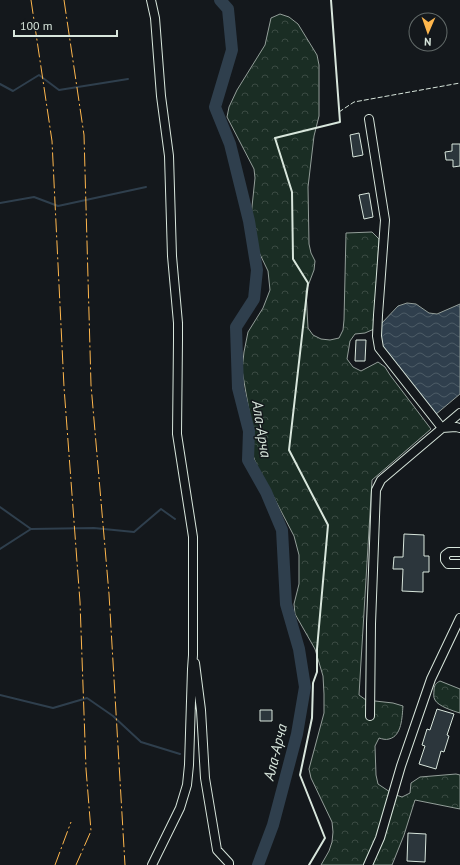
<svg xmlns="http://www.w3.org/2000/svg" width="460" height="865" viewBox="0 0 460 865" font-family="'PT Sans',sans-serif">
<defs>
<pattern id="forest-crowns" width="20" height="18" patternUnits="userSpaceOnUse"><rect width="20" height="18" fill="#1a2d24"/><path d="M2 6a3 3 0 1 1 6 0M12 15a3 3 0 1 1 6 0" fill="none" stroke="#3b4b43"/></pattern>
<pattern id="water-waves" width="16" height="10" patternUnits="userSpaceOnUse"><rect width="16" height="10" fill="#2f3f4d"/><path d="M0 5q4-4 8 0t8 0" fill="none" stroke="#4c5b66"/></pattern>
</defs>
<rect width="100%" height="100%" fill="#14181c"/>
<!-- forest -->
<path fill="url(#forest-crowns)" stroke="#939e99" d="M280 14 289 17 298 24 317 55 319 65V116L314 136 308 187 309 244 311 253 315 261 314 270 306 291 308 328 313 335 321 339 330 340 339 338 343 330 344 320 346 233 372 232 379 239 374 329 365 333 355 334 350 341 347 359 353 367 361 371 378 362 385 367 390 375 431 429 372 480 359 695 366 700 393 703 403 706C402 717 402 736 389 739 386 740 382 739 379 738L375 746 376 775 378 784 393 794 402 797 410 793 411 783 420 777 456 774 460 775V809L415 800 404 835 392 865H321L329 851 332 842 333 832 332 822 311 778 309 769 324 713V694L323 676 315 649 295 614 294 604 299 584V555L294 536 268 486 258 469 251 450V422L242 370 244 352 248 332 263 308 270 290 268 271 256 246 250 226 255 178 254 169 227 117 229 107 237 90 265 45 271 18Z
M440 681 460 689V713C453 711 438 706 435 700 433 697 434 693 434 691 434 685 436 683 440 681Z"/>
<!-- water -->
<path fill="url(#water-waves)" stroke="#939e99" d="M407 303 416 304 429 313 437 314 460 304V394L435 415 380 345 381 324 398 306Z"/>
<g fill="none" stroke-linecap="round" stroke-linejoin="round">
<!-- stream -->
<path stroke="#2f3f4d" stroke-width="2" d="M0 84 13 91 39 75 59 90 128 79
M0 203 34 197 58 206 146 187
M0 507 31 529 94 528 134 532 161 509 175 519
M0 549 31 529
M0 695 53 708 87 698 113 716 141 742 180 754"/>
<!-- river -->
<path stroke="#2f3f4d" stroke-width="12" d="M220 0 228 9 232 50 215 107 230 144 249 221 257 270 254 299 236 327 238 388 249 431 248 460 266 492 282 530 286 604 299 649 305 687 297 734 273 825 258 865"/>
</g>
<!-- building -->
<path fill="#2c363c" stroke="#d8e6dc" d="M359 133 363 155 353 157 350 135Z
M452 144H460V166L453 167V160H446L445 152 452 151Z
M369 193 373 217 364 219 359 195Z
M356 340H366L365 361H355Z
M404 534 424 535V556H429V572H423V592L402 591 403 569H393L394 557H403Z
M437 709 454 714 447 735 449 736 444 752 441 751 436 769 419 764 425 746 422 745 427 729 430 730Z
M260 710H272V721H260Z
M408 833 426 834 425 862 407 861Z"/>
<g fill="none" stroke-linecap="round" stroke-linejoin="round">
<defs>
<path id="minor" d="M151 0 155 18 161 96 169 156 172 256 178 323V340L177 434 193 537V655L192 669 189 765 187 785 180 808 152 865
M369 119 385 220 378 315 377 336 379 348 442 428 456 427 460 428
M460 552H449L445 555V560L448 564H460
M195 663 201 710 205 778 217 850 229 863V865
M370 716 371 624 376 490 381 480 460 413
M368 865 380 838 401 766 431 679 460 618"/>
</defs>
<!-- minor casing -->
<use href="#minor" stroke="#d8e6dc" stroke-width="10"/>
<!-- minor -->
<use href="#minor" stroke="#14181c" stroke-width="8"/>
<!-- fence -->
<path stroke="#d8e6dc" stroke-width="1" stroke-dasharray="5 2" stroke-linecap="butt" d="M339 112 354 102 460 83"/>
<!-- wall -->
<path stroke="#d8e6dc" stroke-width="2" d="M309 865 325 838 300 775 312 718 313 683 317 672V649L328 525 289 450 308 283 293 259 292 192 275 138 340 122 331 0"/>
<!-- power -->
<path stroke="#ffb74d" stroke-width="1" stroke-dasharray="14 3 2 3" stroke-linecap="butt" d="M31 0 52 141 64 387 80 602 86 769 91 831 76 865
M64 0 84 135 91 385 109 594 125 865
M55 865 71 822"/>
</g>
<g text-anchor="middle" dominant-baseline="central" stroke-width="3" stroke-linejoin="round" paint-order="stroke">
<!-- water labels -->
<g font-size="15" font-style="italic" fill="#d8e6dc" stroke="#14181c">
<text transform="translate(262 429) rotate(81)">Ала-Арча</text>
<text transform="translate(275 752) rotate(-76)">Ала-Арча</text>
</g>
</g>
<!-- north arrow -->
<g transform="translate(428 32) rotate(182)"><circle r="19" fill="#14181c" stroke="#626a69"/>
<path d="M0-3L7 15L0 10L-7 15Z" fill="#ffb74d"/>
<text y="-6" font-size="11" font-weight="bold" text-anchor="middle" fill="#d8e6dc">N</text>
</g>
<!-- scale -->
<path d="M14 30v6h103v-6" fill="none" stroke="#d8e6dc" stroke-width="2"/>
<text x="20" y="30" font-size="12" fill="#d8e6dc" stroke="#14181c" stroke-width="3" paint-order="stroke">100 m</text>
</svg>
